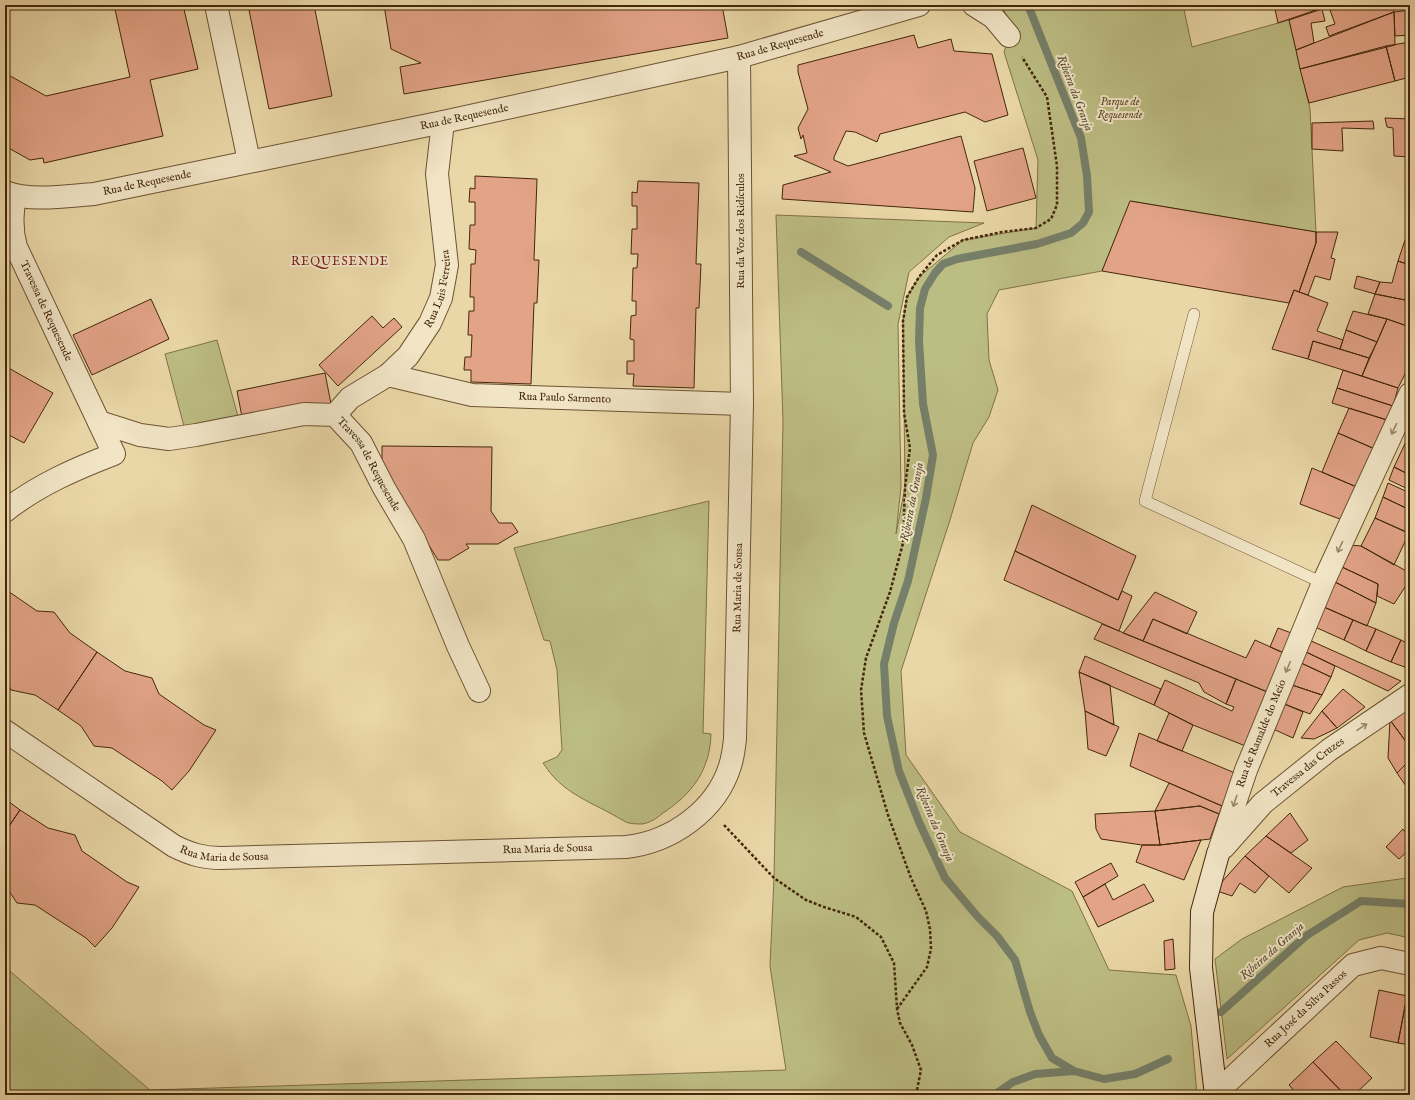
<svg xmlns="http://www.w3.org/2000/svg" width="1415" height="1100" viewBox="0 0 1415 1100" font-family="'IM FELL English',serif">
<rect width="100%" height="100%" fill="#ead7a7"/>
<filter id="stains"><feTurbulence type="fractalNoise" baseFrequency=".005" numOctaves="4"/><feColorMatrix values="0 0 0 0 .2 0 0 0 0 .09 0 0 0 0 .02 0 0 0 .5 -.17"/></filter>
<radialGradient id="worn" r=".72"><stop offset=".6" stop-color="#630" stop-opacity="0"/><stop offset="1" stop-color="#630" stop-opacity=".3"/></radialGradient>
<!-- green -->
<path fill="#bcbd83" stroke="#807247" d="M1001 5H1183L1192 47 1289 20 1310 109 1316 232 1131 201 1102 271 999 290 987 314 989 360 998 390 989 417 973 443 950 520 901 671 906 755 960 832 1072 891 1109 970 1176 975 1191 1026 1197 1095H5V967L150 1090 786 1070 770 966 774 878 783 421 776 215 984 223 949 237 909 272 898 324 901 487 896 534 905 487 903 321 907 297 919 277 963 240 1036 228 1038 160 1004 52 1013 27Z
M217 340 239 420 186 434 165 354Z
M709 501 703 733 711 734C710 770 692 794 663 813 657 818 650 823 642 824 637 824 630 824 626 822 620 819 614 815 608 812 589 802 566 792 552 775 549 772 546 767 543 763L557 757 562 750 557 670 550 641 544 640 514 548Z
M1407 878 1410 879V938L1387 933 1359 940 1227 1059 1215 959 1242 939 1343 887Z"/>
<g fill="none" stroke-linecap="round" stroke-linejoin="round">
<!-- stream -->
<path stroke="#767f69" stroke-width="8" d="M1028 5 1081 138 1087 176 1089 212 1083 223 1071 233 1037 244 957 259 943 264 935 273 925 289 920 308 919 341 923 404 933 455 926 498 908 581 894 623 884 664 887 716 899 771 919 822 945 878 978 917 997 936 1015 960 1030 1012 1039 1035 1052 1058 1074 1071 1104 1079 1135 1074 1168 1059
M801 252 888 306
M1221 1012 1306 936 1361 901 1410 904
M994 1095 1013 1082 1035 1074 1074 1071"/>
</g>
<!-- building -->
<path fill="#e2a387" stroke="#44270b" d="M114 5H183L198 69 150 80 163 136 44 163 43 158 30 160 5 146V73L46 96 130 77Z
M248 5H314L332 96 269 109Z
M384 5H607V9L632 5H722L728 38 404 94 400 67 421 63 391 49Z
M1274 5H1312L1313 11 1278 23Z
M1312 5H1332L1313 11Z
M1346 5H1392L1394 12 1329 36 1326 27 1335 24 1330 10Z
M1322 9 1325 21 1311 23 1314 43 1296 50 1289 20Z
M1410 10V35L1395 36 1394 12Z
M1394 12 1395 45 1300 69 1296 50Z
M914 35 918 48 951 39 954 51 992 54 1008 115 985 122 965 112 880 134 877 142 855 132 846 131 834 157V160L848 166 961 136 975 188 973 212 782 199 783 185 831 172 794 156 807 153 803 135 801 139 798 128 808 109 798 72V65Z
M1410 42V77L1395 81 1386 46Z
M1386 46 1395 81 1309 103 1300 69Z
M1385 118 1410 119V157L1394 156 1393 128 1387 127Z
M1373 121 1374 129 1342 128 1343 151 1312 149V123Z
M1023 148 1036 198 987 211 974 161Z
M475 176 537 179 534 260H539L537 303H534L531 384 471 382V370H464L465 357H471L472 335H468L469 311H474V297H470L471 264H475L476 250 469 249 470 225H475V202H469L470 188 475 189Z
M638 181 699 183 696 264H701L699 308H696L694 388 633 386 634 374H627V361H634V340L630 339 631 316 636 315V301H632L633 268H637L638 254H631L632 229H637V206H632V192L637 193Z
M1130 201 1316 232V243L1299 292 1294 290 1289 303 1102 271Z
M1316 232H1338L1331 258 1335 259 1330 280 1315 276 1308 295 1299 292 1316 243Z
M1405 240 1410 241V265L1398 261Z
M1398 261 1410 265V301L1375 294 1380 282 1392 283Z
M1357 276 1380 282 1375 294 1354 288Z
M1294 290 1328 303 1317 331 1343 340 1340 349 1313 341 1308 359 1272 349Z
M1375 294 1410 301V327L1387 319 1368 314Z
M151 299 169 339 92 375 73 335Z
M1353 311 1387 319 1377 342 1346 330Z
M372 316 383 328 394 318 402 327 338 386 319 365Z
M1387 319 1410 327V364L1398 388 1362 376Z
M1346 330 1377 342 1369 358 1340 349Z
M1313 341 1369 358 1362 376 1308 359Z
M5 366 53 393 24 443 5 433Z
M1343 370 1398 388 1393 406 1337 388Z
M325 373 331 404 243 422 237 391Z
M1337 388 1393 406 1387 420 1332 403Z
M1349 408 1387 420 1375 449 1338 433Z
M1338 433 1375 449 1359 488 1322 472Z
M1410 433V475L1394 467Z
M382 446 492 447 491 511 499 523H512L518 532 498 544H466L469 548 449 560H438L382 469Z
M1394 467 1410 475V490L1389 480Z
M1312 468 1359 488 1345 521 1300 504Z
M1388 483 1410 493V510L1383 497Z
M1383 497 1410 510V534L1375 518Z
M1032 505 1136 556 1118 600 1015 551Z
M1375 518 1409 533 1394 565 1361 546Z
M1349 545 1361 546 1410 573V589L1405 587 1394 604 1377 596 1378 584 1342 567Z
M1015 551 1118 600 1122 591 1132 596 1119 631 1004 580Z
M1342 567 1378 584 1376 603 1335 582Z
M1335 582 1376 603 1367 626 1324 607Z
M5 589 37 611 54 612 70 633 97 652 58 710 35 695 11 690 5 676Z
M1155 592 1197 612 1187 634 1153 619 1143 641 1123 633Z
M1324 607 1353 620 1344 640 1315 627Z
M1153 619 1246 658 1255 640 1286 654 1270 693 1143 641Z
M1353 620 1376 629 1366 651 1344 640Z
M1102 624 1236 679 1226 704 1204 692 1199 683 1094 639Z
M1278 628 1294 634 1286 654 1270 647Z
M1376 629 1401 640 1391 662 1366 651Z
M1309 640 1401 681 1388 691 1304 651Z
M1401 640 1410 645V669L1391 662Z
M1304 651 1335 666 1331 677 1299 662Z
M97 652 125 671 152 678 159 694 204 725 216 730 189 771 172 790 162 781 112 748 94 746 81 726 58 710Z
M1085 656 1161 689 1154 705 1079 672Z
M1299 662 1331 677 1322 695 1289 684Z
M1079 672 1110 685 1114 725 1085 711Z
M1236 679 1270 693 1248 747 1193 725 1154 705 1165 680 1232 711 1234 707 1226 704Z
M1289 684 1322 695 1310 714 1282 703Z
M1343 689 1365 707 1337 728 1322 711Z
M1282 703 1303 712 1293 738 1271 728Z
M1410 706V747L1390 720Z
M1085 711 1119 727 1106 756 1088 749Z
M1322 711 1337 728 1325 734 1314 739 1301 738Z
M1169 713 1193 725 1182 751 1157 741Z
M1390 720 1410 747V760L1397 773 1388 758Z
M1139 733 1235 773 1222 806 1130 766Z
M1410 760V792L1397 773Z
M1169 783 1222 806 1219 814 1200 806 1155 811Z
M5 799 20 810 5 832Z
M1200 806 1219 814 1210 839 1160 845 1155 811Z
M20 810 48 828 75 835 82 851 127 882 139 887 112 928 95 947 86 938 35 905 17 903 5 885V832Z
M1155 811 1160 845H1142L1101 839 1096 829 1095 814Z
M1290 813 1308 840 1291 853 1266 836Z
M1403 829 1410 839V849L1399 859 1386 847Z
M1266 836 1312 868 1289 893 1245 856Z
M1201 840 1184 880 1136 862 1142 845H1160Z
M1245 856 1269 876 1255 893 1240 883 1232 896 1217 891 1219 885Z
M1111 863 1118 876 1083 897 1075 882Z
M1105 884 1113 900 1144 884 1154 901 1098 927 1083 897Z
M1173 939 1175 969 1165 970 1164 941Z
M1379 990 1407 996 1398 1043 1370 1037Z
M1407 996 1410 997V1045L1398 1043Z
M1336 1041 1372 1078 1354 1095H1345L1313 1062Z
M1313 1062 1345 1095H1298L1289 1085Z"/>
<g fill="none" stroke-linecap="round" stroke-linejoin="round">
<defs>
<path id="lane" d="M1194 314 1145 501 1323 583"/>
<g id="street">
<path d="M216 5 249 161"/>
<path d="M974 5 993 17 1009 36"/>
<path id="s1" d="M5 192C30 202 67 196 94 194L443 122 739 57 919 5"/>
<path id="s2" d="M388 375 472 395 742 404"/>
<path id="s3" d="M335 415 350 398 388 375 408 356 430 323 441 298 447 265 437 174 443 122"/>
<path id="s4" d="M99 422 140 435 169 439 196 435 304 414 335 415 361 443 384 488 414 539 458 646 479 691"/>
<path d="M5 511C38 485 75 469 114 454L16 247C11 229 12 214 15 196"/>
<path id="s5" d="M5 731 174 846C190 854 203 858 221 858L626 847C671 842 716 811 730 766 733 757 734 748 735 739L742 404 739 57"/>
<path id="s6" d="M1224 847 1263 803 1329 750 1410 695"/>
<path id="s7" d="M1218 854 1246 770 1323 583 1410 394"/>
<path id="s8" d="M1216 1093 1353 965 1381 958 1410 964"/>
</g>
<path id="secondary" d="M1216 1095 1201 968 1202 912 1218 854"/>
</defs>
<!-- lane casing -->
<use href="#lane" stroke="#6e5332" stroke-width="12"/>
<!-- street casing -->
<use href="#street" stroke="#6e5332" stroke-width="24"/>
<!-- secondary casing -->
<use href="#secondary" stroke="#44270b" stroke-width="24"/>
<!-- path -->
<path stroke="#44270b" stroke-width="2.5" stroke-dasharray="3 2" stroke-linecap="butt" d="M724 825 774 878 806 900 824 907 856 917 881 937 894 963 897 1009 900 1023 912 1045 921 1070 916 1095
M897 1009 927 967 931 949 930 929 926 911 911 878 888 815 864 733 861 690 866 658 890 592 903 543 905 487 910 448 904 413 903 321 907 297 919 277 937 255 963 240 1002 232 1036 228 1051 219 1057 205V166L1047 97 1022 57"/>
<!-- lane -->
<use href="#lane" stroke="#f1e5c6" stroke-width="11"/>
<!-- street -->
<use href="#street" stroke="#f1e5c6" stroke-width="22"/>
<!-- secondary -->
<use href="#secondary" stroke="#f1e5c6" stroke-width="22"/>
</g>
<!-- one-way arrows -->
<defs><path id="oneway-shaft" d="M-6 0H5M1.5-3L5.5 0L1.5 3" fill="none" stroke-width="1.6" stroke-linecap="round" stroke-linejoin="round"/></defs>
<g stroke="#9a8668">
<use href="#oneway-shaft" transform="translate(1394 429) rotate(115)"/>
<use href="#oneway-shaft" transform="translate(1340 547) rotate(115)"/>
<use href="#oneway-shaft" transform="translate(1288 667) rotate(113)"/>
<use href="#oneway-shaft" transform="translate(1362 727) rotate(-34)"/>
<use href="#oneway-shaft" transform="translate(1235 801) rotate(108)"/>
</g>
<g text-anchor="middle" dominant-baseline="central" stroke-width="4" stroke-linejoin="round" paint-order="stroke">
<!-- street labels -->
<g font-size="11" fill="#44270b" stroke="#f1e5c6">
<text stroke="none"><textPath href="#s1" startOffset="792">Rua de Requesende</textPath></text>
<text stroke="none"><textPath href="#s1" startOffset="468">Rua de Requesende</textPath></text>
<text stroke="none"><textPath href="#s1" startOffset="144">Rua de Requesende</textPath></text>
<text transform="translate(741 231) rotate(-90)">Rua da Voz dos Ridículos</text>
<text stroke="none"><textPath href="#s3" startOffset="170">Rua Luis Ferreira</textPath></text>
<text transform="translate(46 311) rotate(65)">Travessa de Requesende</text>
<text stroke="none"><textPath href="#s2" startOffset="179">Rua Paulo Sarmento</textPath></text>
<text stroke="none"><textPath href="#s4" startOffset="301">Travessa de Requesende</textPath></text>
<text stroke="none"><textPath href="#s5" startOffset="976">Rua Maria de Sousa</textPath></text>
<text stroke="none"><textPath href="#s7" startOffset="128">Rua de Ramalde do Meio</textPath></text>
<text stroke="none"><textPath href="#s6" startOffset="116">Travessa das Cruzes</textPath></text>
<text stroke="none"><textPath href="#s5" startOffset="580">Rua Maria de Sousa</textPath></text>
<text stroke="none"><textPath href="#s5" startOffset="256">Rua Maria de Sousa</textPath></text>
<text stroke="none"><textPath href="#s8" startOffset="123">Rua José da Silva Passos</textPath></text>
</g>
<!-- park labels -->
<g font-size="11" font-style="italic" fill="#5c4523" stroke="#f1e5c6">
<text x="1120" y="102">Parque de<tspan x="1120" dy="13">Requesende</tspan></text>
</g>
<!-- water labels -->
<g font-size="12" font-style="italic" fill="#594c32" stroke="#f1e5c6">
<text transform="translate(1075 93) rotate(69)">Ribeira da Granja</text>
<text transform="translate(912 502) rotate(-79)">Ribeira da Granja</text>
<text transform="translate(935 824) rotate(67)">Ribeira da Granja</text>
<text transform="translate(1272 951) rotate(-41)">Ribeira da Granja</text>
</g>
<!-- neighbourhood labels -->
<g font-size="12" letter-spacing="1" fill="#7a1f14" stroke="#f1e5c6">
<text x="340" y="261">REQUESENDE</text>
</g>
</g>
<!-- margin -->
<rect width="1415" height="1100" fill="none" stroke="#ead7a7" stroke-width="20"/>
<rect x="6" y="6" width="1403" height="1088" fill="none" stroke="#44270b" stroke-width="2"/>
<rect x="10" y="10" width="1395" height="1080" fill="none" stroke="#44270b"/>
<rect width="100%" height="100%" filter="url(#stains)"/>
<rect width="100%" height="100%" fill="url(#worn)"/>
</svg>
